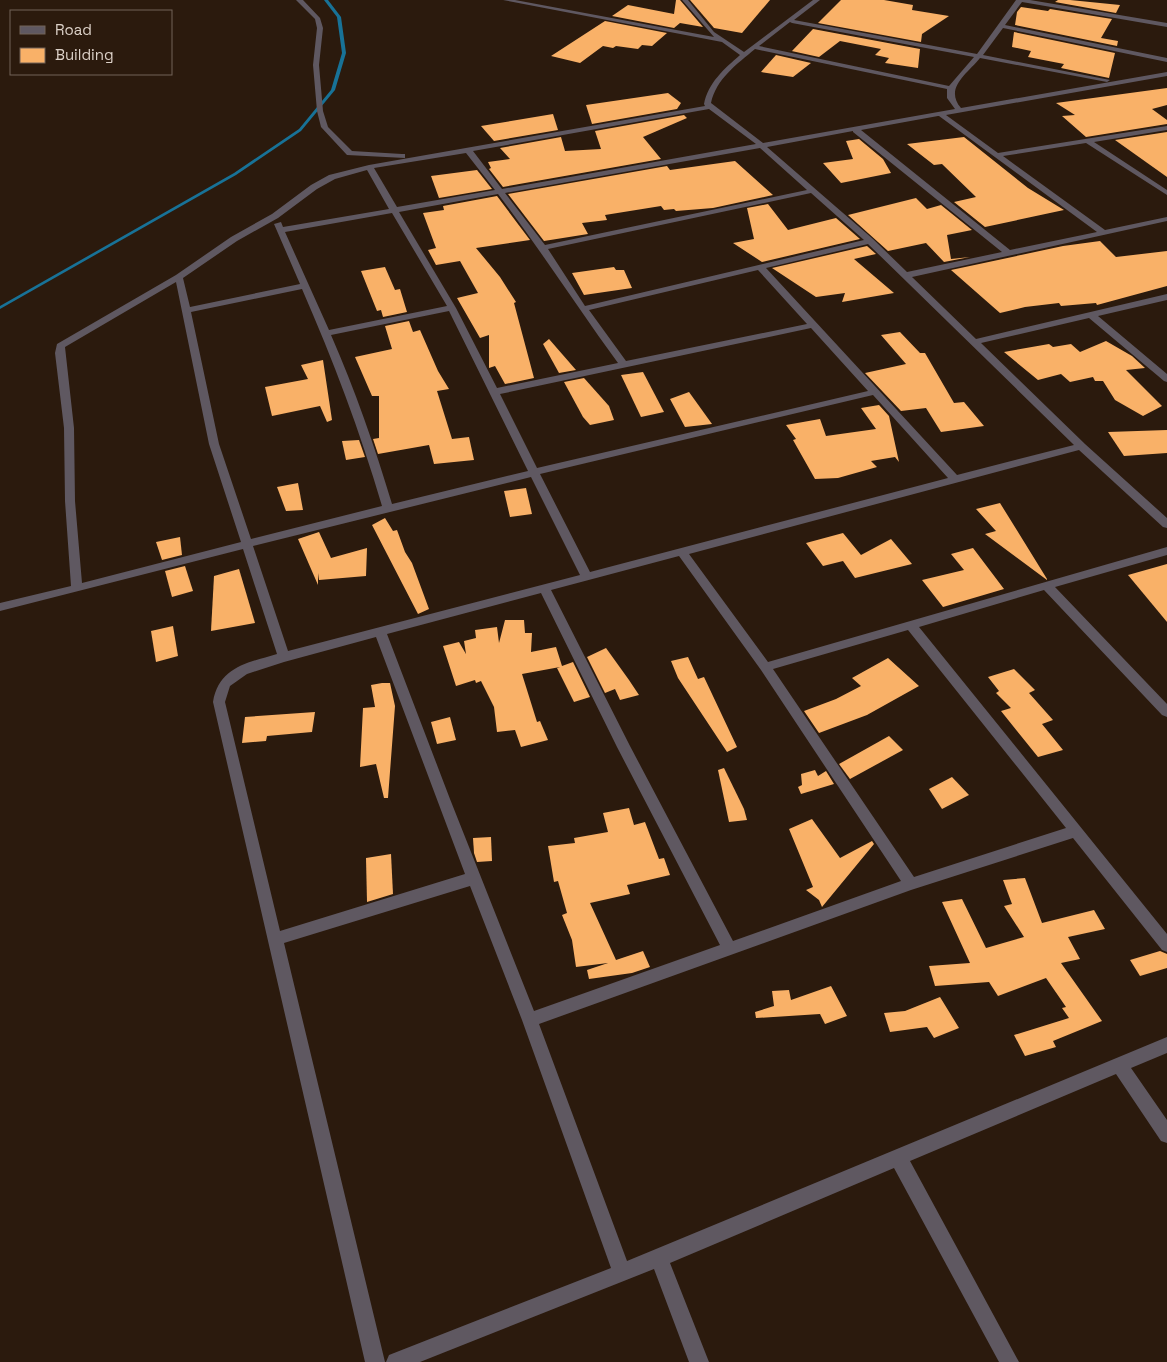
<svg xmlns="http://www.w3.org/2000/svg" width="1167" height="1362" font-family="'Space Grotesk',sans-serif">
  <style>
    .lines { fill: none; stroke-linecap: round; stroke-linejoin: round }
    .stream { fill: #187297; fill-rule: evenodd }
    .building { fill: #f9b168 }
    .minor { fill: #5f5861; fill-rule: evenodd }
  </style>
  <rect width="100%" height="100%" fill="#2b1a0d"/>
  <g class="lines">
    <!-- stream -->
    <path class="stream" d="M324,0H328L341,17L346,53L335,90L301,131L236,175L0,309V306L234,173L299,129L331,90L342,53L337,17Z"/>
  </g>
  <!-- building -->
  <g class="building">
    <path d="M676,0H680L703,27L680,23L674,28L612,16L628,5L674,14Z"/>
    <path d="M690,0H770L742,33L714,28Z"/>
    <path d="M841,0H884L913,5L912,10L949,16L922,34L921,42L818,23Z"/>
    <path d="M1058,0H1070L1120,5L1116,13L1055,2Z"/>
    <path d="M1021,7L1048,11L1050,9L1112,19L1101,38L1118,41L1117,46L1015,25L1017,12Z"/>
    <path d="M605,21L667,33L652,46L642,45L638,49L616,46L613,48L603,46L580,63L551,56Z"/>
    <path d="M813,29L920,49L918,68L885,63L889,58L875,55L881,49L840,41L819,57L787,50L792,51Z"/>
    <path d="M1014,32L1115,53L1109,78L1061,68L1064,64L1028,57L1031,51L1012,47Z"/>
    <path d="M776,55L811,63L793,77L761,72Z"/>
    <path d="M1167,88V105L1152,109L1167,120V124L1086,137L1062,116L1075,115L1056,103Z"/>
    <path d="M668,93L681,103L677,109L592,124L586,105Z"/>
    <path d="M553,114L558,130L494,141L481,126Z"/>
    <path d="M684,115L687,118L643,137L661,159L503,187L489,169L491,168L488,162L510,159L500,148L561,137L565,151L601,149L595,131Z"/>
    <path d="M1167,132V177L1115,140Z"/>
    <path d="M964,137L1028,188L1064,210L985,227L954,202L976,197L942,164L934,165L907,144Z"/>
    <path d="M859,139L883,159L891,173L841,183L823,163L853,159L846,141Z"/>
    <path d="M735,161L773,195L713,208L676,211L674,209L664,210L661,206L605,215L607,220L582,223L588,234L544,241L508,194L667,166L670,170Z"/>
    <path d="M477,170L492,189L439,198L431,176Z"/>
    <path d="M497,196L530,240L476,248L500,277L516,302L514,303L534,378L505,384L495,366L489,368V335L480,338L457,298L478,293L460,261L436,265L428,250L436,248L423,213L444,210L443,206Z"/>
    <path d="M916,198L927,209L941,205L972,230L947,235L951,259L970,257L944,262L926,243L888,251L848,215Z"/>
    <path d="M768,204L788,230L836,218L860,239L762,262L733,243L754,239L747,208Z"/>
    <path d="M1100,241L1116,257L1167,251V286L1097,305L1096,303L1061,306L1059,303L1025,307L1000,313L951,270L1063,246Z"/>
    <path d="M867,246L876,254L854,259L894,293L842,302L845,293L816,297L772,268Z"/>
    <path d="M385,267L395,290L400,289L407,312L383,317L381,310L377,311L361,271Z"/>
    <path d="M614,267L616,270H624L632,288L584,295L572,273Z"/>
    <path d="M409,321L413,332L420,330L438,371L449,389L437,391L452,439L469,437L474,460L434,464L429,445L378,454L373,439L379,438V396H372L355,357L392,349L385,326Z"/>
    <path d="M900,332L920,353H925L954,403L964,402L984,426L941,432L926,408L901,411L865,373L906,364L881,335Z"/>
    <path d="M549,339L576,370L559,373L543,344Z"/>
    <path d="M1106,341L1132,356L1145,368L1126,370L1162,406L1143,416L1115,400L1103,381H1095L1093,377L1070,382L1061,374L1038,380L1004,352L1049,344L1053,347L1071,344L1080,352Z"/>
    <path d="M323,360L332,420L327,422L320,406L272,416L265,387L308,379L301,365Z"/>
    <path d="M643,372L664,412L641,417L621,375Z"/>
    <path d="M584,378L609,406L614,420L590,425L583,417L564,382Z"/>
    <path d="M689,392L712,424L685,427L670,399Z"/>
    <path d="M879,405L889,416L899,462L895,457L871,461L877,467L838,478L815,479L793,440L796,439L786,425L820,419L826,436L876,429L861,408Z"/>
    <path d="M1167,430V453L1124,456L1108,432Z"/>
    <path d="M359,440L365,457L346,460L342,441Z"/>
    <path d="M298,483L303,510L286,511L277,487Z"/>
    <path d="M526,488L532,514L510,517L504,491Z"/>
    <path d="M1000,503L1047,579V580L985,534L996,531L976,509Z"/>
    <path d="M385,518L393,531L397,530L405,552L412,563L429,609L418,614L372,525Z"/>
    <path d="M319,532L331,558L367,548L366,576L319,580L318,573V585L298,539Z"/>
    <path d="M843,533L861,555L891,539L912,564L855,578L843,561L823,566L806,543Z"/>
    <path d="M180,537L182,555L162,560L156,542Z"/>
    <path d="M973,548L1004,589L943,607L922,580L964,570L951,554Z"/>
    <path d="M1167,564V622L1128,575Z"/>
    <path d="M185,566L193,591L172,597L165,571Z"/>
    <path d="M239,569L255,623L211,631L214,576Z"/>
    <path d="M505,620H524L525,633H532L531,652L556,647L562,666L573,662L590,697L574,702L557,668L560,667L522,674L537,722L540,721L548,740L521,747L515,730L497,732L494,707L481,681L476,683L475,680L456,686L443,646L459,642L466,654L464,641L476,638L475,630L497,627L499,643Z"/>
    <path d="M173,626L178,656L156,662L151,631Z"/>
    <path d="M606,648L629,680L639,695L620,700L615,689L605,693L587,657Z"/>
    <path d="M688,657L698,679L704,677L737,747L727,752L678,678L671,661Z"/>
    <path d="M888,658L919,686L867,715L819,733L804,711L836,699L861,686L852,678Z"/>
    <path d="M1014,669L1035,690L1029,693L1053,720L1042,724L1063,750L1038,757L1001,711L1011,708L996,693L999,691L988,677Z"/>
    <path d="M382,683H390L395,706L388,798H384L376,764L360,767L363,708L375,707L371,685Z"/>
    <path d="M315,712L312,732L267,736L266,741L242,743L245,717Z"/>
    <path d="M450,717L456,740L437,744L431,722Z"/>
    <path d="M889,736L903,750L850,779L839,764Z"/>
    <path d="M724,768L744,809L747,820L729,822L718,770Z"/>
    <path d="M815,770L818,776L826,771L834,784L801,794L798,787L802,785L801,774Z"/>
    <path d="M952,777L969,795L942,809L929,789Z"/>
    <path d="M629,808L634,825L645,822L659,859L664,858L670,875L627,885L630,894L590,903L616,960L643,951L650,967L632,973L589,979L587,970L608,963L576,967L572,940L562,915L567,913L558,881L554,882L548,846L575,843L574,838L608,832L603,813Z"/>
    <path d="M812,819L840,858L872,841L874,844L822,907L819,900L806,890L813,887L789,829Z"/>
    <path d="M491,837L492,861L477,862L474,853L473,838Z"/>
    <path d="M391,854L393,894L367,902L366,858Z"/>
    <path d="M1025,878L1042,923L1094,910L1105,929L1068,937L1080,959L1061,963L1102,1021L1053,1041L1056,1047L1025,1056L1014,1035L1069,1018L1062,1008L1066,1007L1046,978L998,996L989,982L935,986L929,966L970,963L942,902L962,899L986,948L1024,937L1004,906L1012,904L1003,880Z"/>
    <path d="M1160,951L1167,954V968L1140,976L1130,960Z"/>
    <path d="M831,986L847,1016L825,1024L820,1014L756,1018L755,1012L774,1006L772,991L789,990L791,1000Z"/>
    <path d="M940,997L959,1028L934,1038L927,1027L890,1032L884,1013L905,1011Z"/>
  </g>
  <g class="lines">
    <!-- minor -->
    <g class="minor">
      <path d="M296,0H303L320,18L323,28L319,65L323,111L328,127L352,151L402,154H405V158L347,155L321,127L317,111L313,65L317,28L315,19Z"/>
      <path d="M503,0H515L714,37L682,0H688L714,32L744,52L813,0H820L794,20L977,54L1016,0H1030L1167,23V27L1022,2L1005,25L1167,58V62L1003,28L983,55L1110,80L1107,82L980,58C967,74 944,88 961,108L1167,72V76L946,115L998,153L1167,126V130L1094,142L1167,190V195L1086,143L1003,156L1105,230L1167,217V221L912,277L976,339L1167,294V300L1098,316L1167,374V382L1164,381L1089,318L981,343L1085,444L1167,518V528L1163,527L1079,450L689,554L768,662L1167,547V555L1055,587L1167,704V717L1162,715L1044,590L919,627L1167,934V952L1162,950L1073,838L911,890L539,1024L627,1261L1167,1037V1053L1131,1068L1167,1120V1143L1161,1141L1116,1074L910,1161L1019,1362H999L894,1168L670,1263L709,1362H689L654,1269L420,1362H386L389,1355L611,1268L522,1020L470,886L284,943L385,1362H365L213,702C219,667 247,663 277,654L243,549L0,611V603L71,586L65,501L64,428L55,353L57,344L176,275L231,237L272,214L311,185L329,175L369,165L705,106L704,104C708,83 724,69 740,55L722,42ZM790,22L792,23L974,57L949,86L759,46ZM755,49L947,89V98L955,109L763,143L711,103C716,79 737,64 755,49ZM709,109L756,144L502,189L473,151ZM938,116H939L1097,232L1010,250L861,130ZM853,131V132L1002,252L907,272L873,239L767,147ZM760,148L807,190L545,245L505,193ZM466,153L495,190L397,207L374,168ZM367,170L389,209L283,227L281,222L274,224L300,284L190,307L183,278L237,241L278,218L317,189L335,179ZM811,193L864,240L585,306L548,249ZM498,194C540,249 577,307 618,363L497,388L456,308L399,212ZM392,213L447,306L329,330L285,232ZM868,244L1074,445L957,475L766,268ZM758,270L807,324L626,361L589,310ZM176,282L209,444L241,542L82,583L75,501L74,428L65,347ZM302,289C333,360 360,431 382,506L251,539L219,444L191,312ZM449,311L528,471L392,504C375,447 355,390 331,335ZM811,328L868,391L537,468L500,394ZM873,395L948,478L590,572L540,474ZM531,477L580,575L288,651L253,546ZM679,556L761,670L901,881L733,941L630,746L551,590ZM541,593L617,747L720,945L534,1011L450,799L387,634ZM908,630L1066,828L914,877L773,669ZM376,637L465,874L280,931L225,702L230,686L247,674L284,662Z"/>
    </g>
  </g>
  <!-- legend -->
  <rect x="10" y="10" width="162" height="65" fill="#2b1a0d" stroke="#726358"/>
  <rect x="20" y="26" width="25" height="8" fill="#5f5861" stroke="#726358"/>
  <text x="55" y="35" font-size="15" fill="#dcd1c8">Road</text>
  <rect x="20" y="48" width="25" height="15" fill="#f9b168" stroke="#726358"/>
  <text x="55" y="60" font-size="15" fill="#dcd1c8">Building</text>
</svg>
